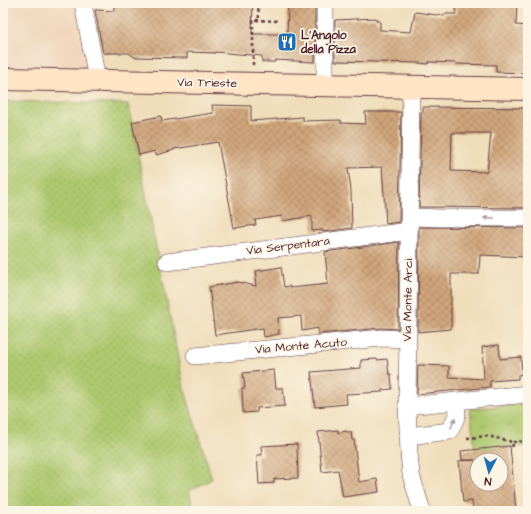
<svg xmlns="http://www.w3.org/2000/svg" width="531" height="514" font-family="'Architects Daughter',sans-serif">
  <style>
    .built { fill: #f0d6bc }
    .grass { fill: url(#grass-dots); stroke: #7c744c }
    .park { fill: url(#park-tufts); stroke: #7c744c }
    .building { fill: url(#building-cross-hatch); fill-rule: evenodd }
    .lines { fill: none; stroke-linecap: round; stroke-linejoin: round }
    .street-casing { stroke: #633c40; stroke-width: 18 }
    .secondary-casing { stroke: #633c40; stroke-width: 24 }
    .path { stroke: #633c40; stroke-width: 2.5; stroke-dasharray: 3 3; stroke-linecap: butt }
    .street { stroke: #fff; stroke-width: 17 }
    .secondary { stroke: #ffe4c6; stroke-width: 22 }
    .oneway { fill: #ae9aa0 }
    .labels { text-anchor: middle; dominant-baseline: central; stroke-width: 3.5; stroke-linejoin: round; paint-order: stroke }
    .poi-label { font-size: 12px; font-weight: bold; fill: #4a1f2b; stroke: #fcf5e5; text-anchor: start }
    .street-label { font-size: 12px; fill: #4a1f2b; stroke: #fcf5e5 }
  </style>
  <defs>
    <pattern id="grass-dots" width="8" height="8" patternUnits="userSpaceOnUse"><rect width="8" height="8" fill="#adc86e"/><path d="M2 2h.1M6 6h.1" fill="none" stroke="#96ab5f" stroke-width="1.8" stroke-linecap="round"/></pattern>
    <pattern id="park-tufts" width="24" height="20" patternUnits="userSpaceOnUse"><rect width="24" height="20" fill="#adc86e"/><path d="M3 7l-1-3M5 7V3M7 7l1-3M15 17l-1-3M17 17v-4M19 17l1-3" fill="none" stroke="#96ab5f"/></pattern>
    <pattern id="building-cross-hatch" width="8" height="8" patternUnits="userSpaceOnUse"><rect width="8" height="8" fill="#d0a67c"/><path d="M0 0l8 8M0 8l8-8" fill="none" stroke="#ab8766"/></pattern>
  </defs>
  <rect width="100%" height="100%" fill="#fcf5e5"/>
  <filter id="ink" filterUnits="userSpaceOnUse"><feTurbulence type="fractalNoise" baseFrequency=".025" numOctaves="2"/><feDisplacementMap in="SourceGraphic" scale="8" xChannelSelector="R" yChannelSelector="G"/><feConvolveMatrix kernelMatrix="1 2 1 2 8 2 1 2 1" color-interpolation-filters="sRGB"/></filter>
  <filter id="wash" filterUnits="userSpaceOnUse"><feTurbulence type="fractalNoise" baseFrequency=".012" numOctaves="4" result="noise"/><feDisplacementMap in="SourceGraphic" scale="16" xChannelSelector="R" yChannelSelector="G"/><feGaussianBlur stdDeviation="0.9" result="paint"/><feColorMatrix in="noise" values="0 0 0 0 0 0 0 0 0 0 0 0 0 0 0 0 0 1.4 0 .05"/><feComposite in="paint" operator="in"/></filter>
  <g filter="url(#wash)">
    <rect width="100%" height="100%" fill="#efddba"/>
    <!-- built -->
    <path class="built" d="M3,3H83L97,80L3,77Z"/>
    <!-- grass -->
    <path class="grass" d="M3,101L128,104L184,388L212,479L189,491L194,511H3Z"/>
    <!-- park -->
    <path class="park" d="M528,403V446L512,447L511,446L475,450L470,409Z"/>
    <g id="blocks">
      <!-- building -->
      <g class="building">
        <path d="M114,3H253L252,34H287L288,3H315V62L275,60V62H262V56L215,52V53L187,52V58L134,57L129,53H103L95,10L114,11Z"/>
        <path d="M456,3H517L516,25L528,26V73L496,72V65L455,64L456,63L429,62L428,64L419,63L335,61V20L376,18V21H380V30L411,32L415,12L444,16V14H456Z"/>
        <path d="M212,105L251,106V121L303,117V121L341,120V123L366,124L365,112H401L399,222L386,224L382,167L348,168L351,191L352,228L323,232V230L312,231V216L283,221L282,216L255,220L256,225L234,228L218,142L174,149V150L156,155L155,151L139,155L132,122L161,116L162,121L213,113Z"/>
        <path d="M423,107L528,108V208L419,207L421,112H423ZM452,133H491L487,172L451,171Z"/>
        <path d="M419,227L528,228V257L480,255L479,274H451V329L418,332Z"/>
        <path d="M399,242L398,329L381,328L318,334V328L302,331L301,316L278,318L279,334L264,337L263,328L215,335L209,287L238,282L256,286L255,278L257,277L256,271L281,267L284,287L290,286V288L328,284L325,252Z"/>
        <path d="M499,345L500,359L521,357L522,374L518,375V379L490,381V387L417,394L418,365L449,366V377L484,379L482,347Z"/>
        <path d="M377,359V360L387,359L389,374H391L392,389L382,390V392L346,394L347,404L315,407L311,372L361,368V360Z"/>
        <path d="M274,370L276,388H283L285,406L257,408V412L243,413L242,388H245L243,373Z"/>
        <path d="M338,430V433L346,431L347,432H351L352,440H354L359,482L377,479L379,492L343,497L338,470L322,472L318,432Z"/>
        <path d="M297,444L298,478L274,479V483L259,484L257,455H262L261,446Z"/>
        <path d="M510,446L516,511H473L472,501L463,502L459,461L475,460H462L461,451ZM477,460H501V484H477Z"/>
      </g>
    </g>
  </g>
  <g filter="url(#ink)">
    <use href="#blocks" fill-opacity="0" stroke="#633c40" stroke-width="1"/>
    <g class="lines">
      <defs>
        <g id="street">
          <path d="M83,3L97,80"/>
          <path d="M325,3V85"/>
          <path d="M411,87L407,406L409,453L411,475L422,511"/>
          <path d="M410,217L441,218H528"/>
          <path d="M167,262L409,231"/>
          <path d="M195,356L382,338L407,339"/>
          <path d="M407,406L528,394"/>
          <path d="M408,436L450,431L457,415L456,401"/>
        </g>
        <path id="secondary" d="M3,79L528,89"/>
      </defs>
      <!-- street casing -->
      <use href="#street" class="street-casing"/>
      <!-- secondary casing -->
      <use href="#secondary" class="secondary-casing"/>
      <!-- path -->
      <g class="path">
        <path d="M258,3L259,20"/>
        <path d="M253,65V20L280,21"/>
        <path d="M467,438L488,436L512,442"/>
        <path d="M513,447L512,442L528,441"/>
      </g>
      <!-- street -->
      <use href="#street" class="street"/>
      <!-- secondary -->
      <use href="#secondary" class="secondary"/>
    </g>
    <!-- one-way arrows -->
    <defs><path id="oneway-solid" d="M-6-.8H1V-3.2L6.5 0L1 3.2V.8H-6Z"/></defs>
    <g class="oneway">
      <use href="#oneway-solid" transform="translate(489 218) rotate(-180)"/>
      <use href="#oneway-solid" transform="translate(453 423) rotate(-68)"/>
    </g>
  </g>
  <!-- icons -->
  <defs>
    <symbol id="restaurant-square" viewBox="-11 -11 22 22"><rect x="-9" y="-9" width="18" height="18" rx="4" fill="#1f6fb2" stroke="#fcf5e5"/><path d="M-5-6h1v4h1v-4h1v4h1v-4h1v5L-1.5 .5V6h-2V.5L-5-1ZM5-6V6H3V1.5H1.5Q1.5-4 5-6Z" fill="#fff"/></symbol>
  </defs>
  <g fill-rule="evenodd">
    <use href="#restaurant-square" x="276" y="31" width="22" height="22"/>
  </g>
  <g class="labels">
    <!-- poi labels -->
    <g class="poi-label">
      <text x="301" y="35">L'Angolo<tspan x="301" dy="14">della Pizza</tspan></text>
    </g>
    <!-- street labels -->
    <g class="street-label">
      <text transform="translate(207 83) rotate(1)">Via Trieste</text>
      <text transform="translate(288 246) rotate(-7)">Via Serpentara</text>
      <text transform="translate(408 300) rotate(-89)">Via Monte Arci</text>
      <text transform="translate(301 346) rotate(-5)">Via Monte Acuto</text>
    </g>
  </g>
  <!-- margin -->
  <rect width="531" height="514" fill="none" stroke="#fcf5e5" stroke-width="16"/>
  <!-- north arrow -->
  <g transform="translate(489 472) rotate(186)"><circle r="19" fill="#fcf5e5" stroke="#b59f9b"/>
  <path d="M0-3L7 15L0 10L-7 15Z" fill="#1f6fb2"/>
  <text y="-6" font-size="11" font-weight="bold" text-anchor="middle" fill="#4a1f2b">N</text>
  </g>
</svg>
